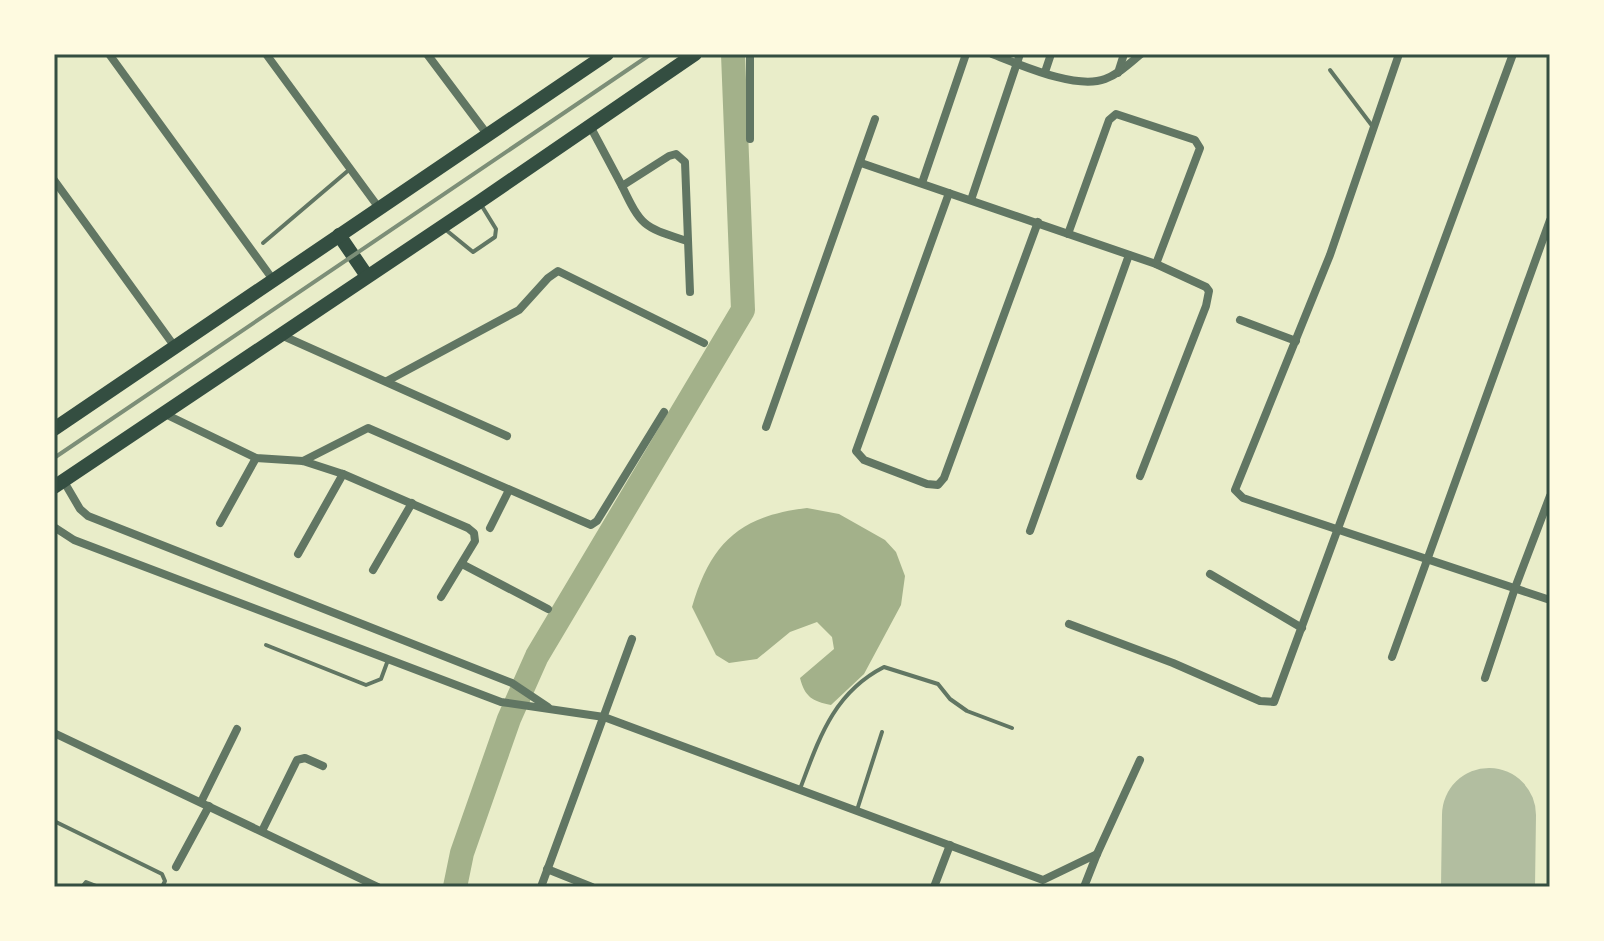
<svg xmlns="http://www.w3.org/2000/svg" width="1604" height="941" font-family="Raleway,sans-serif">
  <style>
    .water { fill: #a3b18a }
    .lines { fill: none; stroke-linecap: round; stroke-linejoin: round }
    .river { stroke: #a3b18a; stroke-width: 24 }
    .runway { stroke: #b2bea0; stroke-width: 94 }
    .service { stroke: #617663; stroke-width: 4 }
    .minor { stroke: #617663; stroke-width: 8 }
    .primary { stroke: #344e41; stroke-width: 14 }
    .rail { stroke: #7c8e77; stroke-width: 4 }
    .neatline { fill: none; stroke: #344e41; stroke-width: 3 }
  </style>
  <rect width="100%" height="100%" fill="#e9edc9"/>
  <!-- water -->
  <path class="water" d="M807,508L839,514L885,540L896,552L905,576L901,605L864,674L831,705C812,701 805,697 800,678L834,649L832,637L817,622L790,632L757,659L729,663L716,655L692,607C711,543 739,516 807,508Z"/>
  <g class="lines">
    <!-- river -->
    <path class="river" d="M455,887L462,853L509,719L537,656L743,310L733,54"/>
    <!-- runway -->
    <path class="runway" d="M1488,887L1489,815"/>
    <!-- service -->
    <g class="service">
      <path d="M1330,70L1373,127"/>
      <path d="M446,230L473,252L495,237L496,229L480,203"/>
      <path d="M263,243L350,169"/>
      <path d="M266,645L366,685L381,679L388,660"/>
      <path d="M800,789C819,739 833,693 884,667L938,684L950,699L967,711L1012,728"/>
      <path d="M857,810L882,732"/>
      <path d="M54,821L162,874L165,881L162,887"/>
      <path d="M82,887L86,882L99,887"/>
    </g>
    <!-- minor -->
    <g class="minor">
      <path d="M109,54L274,281"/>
      <path d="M266,54L379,208"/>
      <path d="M427,54L487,134"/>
      <path d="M750,54V139"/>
      <path d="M992,54C1021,65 1076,90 1105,79C1119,74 1130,63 1141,54"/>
      <path d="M1399,54L1330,255L1235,490L1243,498L1550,600"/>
      <path d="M1045,72L1051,54"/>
      <path d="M1118,73L1124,54"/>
      <path d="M590,126L622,186L669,156L676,154L685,162L690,292"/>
      <path d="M861,163L1156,264L1206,287L1209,291L1206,306L1140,476"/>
      <path d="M54,180L175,347"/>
      <path d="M922,183L966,54"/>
      <path d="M622,186C642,228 644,227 687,241"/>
      <path d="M949,193L856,451L864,460L927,484L938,485L944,478L1038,222"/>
      <path d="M971,200L1020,54"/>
      <path d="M1068,234L1109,120L1116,114L1195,140L1200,148L1156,264"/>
      <path d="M1240,320L1296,341"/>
      <path d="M281,335L507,436"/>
      <path d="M387,381L519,310L548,278L558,271L704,343"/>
      <path d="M163,413L256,458L303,461L343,474L468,528L474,533L475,541L441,597"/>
      <path d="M766,427L875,119"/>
      <path d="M303,461L368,428L591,525L597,521L664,412"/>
      <path d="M63,480L80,509L88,516L512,683L548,707"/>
      <path d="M220,523L256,458"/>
      <path d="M54,527L74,540L501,702L604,717L1043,880L1097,854"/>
      <path d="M490,528L509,490"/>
      <path d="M1030,531L1129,255"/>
      <path d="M298,554L343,474"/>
      <path d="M462,564L548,609"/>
      <path d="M373,570L412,503"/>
      <path d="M1210,574L1302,628"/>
      <path d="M1069,624L1173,663L1260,701L1274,702L1513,54"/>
      <path d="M1392,657L1550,220"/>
      <path d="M1485,678L1515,588L1550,496"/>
      <path d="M54,733L378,887"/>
      <path d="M201,802L237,729"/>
      <path d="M262,831L297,760L305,758L323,766"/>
      <path d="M176,867L209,806"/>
      <path d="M547,869L592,887"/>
      <path d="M541,887L632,639"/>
      <path d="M934,887L950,845"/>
      <path d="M1084,887L1097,854L1140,760"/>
    </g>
    <!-- primary -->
    <g class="primary">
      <path d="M339,235L367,276"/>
      <path d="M54,429L607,54"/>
      <path d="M54,487L479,202L695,54"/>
    </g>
    <!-- rail -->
    <path class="rail" d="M54,458L651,54"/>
  </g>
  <!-- border -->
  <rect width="1604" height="941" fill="none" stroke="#fefae0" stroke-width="112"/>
  <rect x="56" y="56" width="1492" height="829" class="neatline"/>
</svg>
